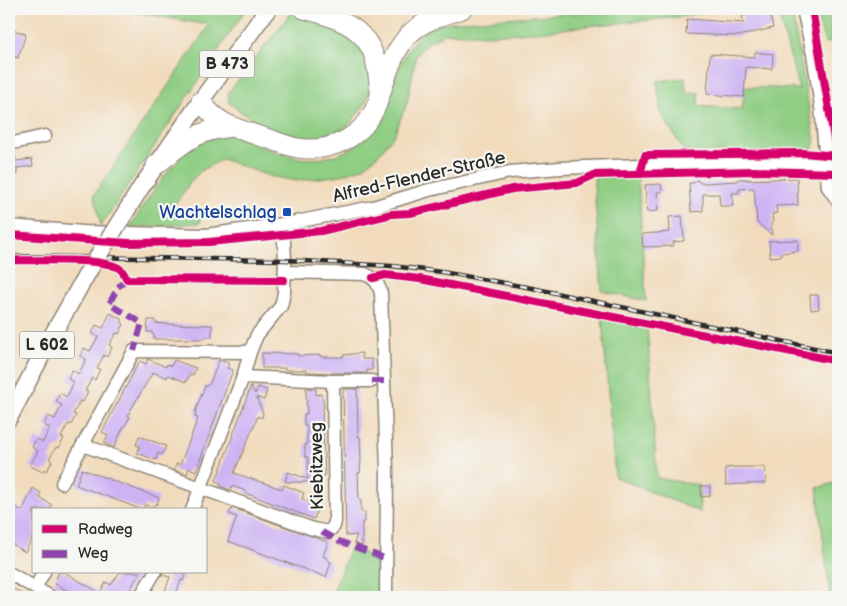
<svg xmlns="http://www.w3.org/2000/svg" width="847" height="606" font-family="'Balsamiq Sans',sans-serif">
  <style>
    .green { fill: #90ce84; stroke: #5e7c58 }
    .building { fill: #cdb3f4 }
    .lines { fill: none; stroke-linecap: round; stroke-linejoin: round }
    .minor-casing { stroke: #8e8374; stroke-width: 15 }
    .major-casing { stroke: #8e8374; stroke-width: 19 }
    .highway-casing { stroke: #8e8374; stroke-width: 21 }
    .minor { stroke: #fff; stroke-width: 12 }
    .major { stroke: #fff; stroke-width: 16 }
    .highway { stroke: #fff; stroke-width: 19 }
    .rail-casing { stroke: #2b2b2b; stroke-width: 4.5 }
    .rail { stroke: #f6f6f2; stroke-width: 2.5; stroke-dasharray: 8; stroke-linecap: butt }
    .major-bridge-casing { stroke: #8e8374; stroke-width: 19; stroke-linecap: butt }
    .major-bridge { stroke: #fff; stroke-width: 16 }
    .quiet { stroke: #8e44ad; stroke-width: 6; stroke-dasharray: 12 6; stroke-linecap: butt }
    .cycleway-casing { stroke: #f6f6f2; stroke-width: 11 }
    .cycleway { stroke: #d6006c; stroke-width: 8 }
    .transit-dot { fill: #1a4fb4; stroke: #f6f6f2; stroke-width: 2 }
    .labels { text-anchor: middle; dominant-baseline: central; stroke-width: 4.5; stroke-linejoin: round; paint-order: stroke }
    .shield { fill: #f6f6f2; stroke: #686867; stroke-width: 1 }
    .shield-label { font-size: 16px; font-weight: bold; fill: #2b2b2b }
    .street-label { font-size: 18px; fill: #2b2b2b; stroke: #f6f6f2 }
    .transit-label { font-size: 18px; fill: #164399; stroke: #f6f6f2; text-anchor: end }
  </style>
  <rect width="100%" height="100%" fill="#f6f6f2"/>
  <filter id="ink" filterUnits="userSpaceOnUse"><feTurbulence type="fractalNoise" baseFrequency=".02" numOctaves="2"/><feDisplacementMap in="SourceGraphic" scale="10" xChannelSelector="R" yChannelSelector="G"/><feConvolveMatrix kernelMatrix="1 2 1 2 8 2 1 2 1" color-interpolation-filters="sRGB"/></filter>
  <filter id="wash" filterUnits="userSpaceOnUse"><feTurbulence type="fractalNoise" baseFrequency=".0096" numOctaves="4" result="noise"/><feDisplacementMap in="SourceGraphic" scale="20" xChannelSelector="R" yChannelSelector="G"/><feGaussianBlur stdDeviation="1.12" result="paint"/><feColorMatrix in="noise" values="0 0 0 0 0 0 0 0 0 0 0 0 0 0 0 0 0 1.4 0 .05"/><feComposite in="paint" operator="in"/></filter>
  <g filter="url(#wash)">
    <rect width="100%" height="100%" fill="#f1dbbc"/>
    <!-- green -->
    <g class="green">
      <path d="M116,9H220L244,12L101,226L94,195L209,25Z"/>
      <path d="M631,9H723L672,18L585,26L547,31L489,35L445,33L426,44L416,56L407,103L394,135L379,154L364,167L342,175L296,181L269,176L222,159L202,170L192,180L172,209L201,213L200,223L130,228C147,199 165,171 190,149C194,146 198,142 202,140C208,138 215,138 221,137C224,136 229,135 232,135C241,135 252,142 261,146C291,159 317,165 348,150C399,124 386,55 428,29C435,25 443,24 450,22Z"/>
      <path d="M777,9H790L793,18L815,142L812,149L802,151L716,152L684,151L661,113L657,81L685,78L686,92L699,93L698,106L742,109L745,87L799,89Z"/>
      <path d="M815,9H829L832,42L825,43Z"/>
      <path d="M291,13H296L317,18L356,39L365,54L372,83L365,104L348,126L327,137L310,139L287,137L262,126L229,103L228,93Z"/>
      <path d="M638,176L646,301L602,291L594,186V178Z"/>
      <path d="M602,317L647,324L657,478L699,485L700,512L615,477Z"/>
      <path d="M838,482V597L830,595L817,488Z"/>
      <path d="M350,548L383,560L382,597H331Z"/>
    </g>
    <g id="blocks">
      <!-- building -->
      <g class="building">
        <path d="M769,10L773,28L738,36L686,34L687,19L744,23L742,16Z"/>
        <path d="M9,29L26,34L18,58L9,55Z"/>
        <path d="M755,52L773,54L772,69L746,67L744,97L707,94L710,54L755,57Z"/>
        <path d="M14,151L16,161L32,159L33,166L17,168V174L9,175V152Z"/>
        <path d="M797,178L798,205L776,206L777,213L772,214L773,221L771,223L772,235L757,223L754,188L739,189V193H732L733,206H720L719,194H703V211L691,212L689,183H694L697,180L700,183H704L738,181V179H747V180Z"/>
        <path d="M661,184L662,192H657L658,211L647,212L645,185Z"/>
        <path d="M682,216L684,241L673,242L674,246L643,247L642,234L670,232L669,217Z"/>
        <path d="M798,240V251L781,253V256L770,257L769,241Z"/>
        <path d="M810,295H818L819,309L811,310Z"/>
        <path d="M110,313L123,320L121,322L124,324L119,334L116,333L109,345L112,347L107,357L104,355L97,368L100,369L95,380L92,378L85,391L88,392L83,402L80,401L73,414L76,415L71,425L68,424L61,437L64,438L59,448L56,447L49,459L52,461L47,471L44,469L43,472L30,466L38,451L32,447L36,439L43,442L50,428L44,425L48,416L55,419L62,405L56,402L60,393L67,397L74,382L68,379L72,370L79,374L86,359L80,356L84,348L90,351L98,337L92,333L96,325L103,328Z"/>
        <path d="M148,320H155V323L165,324L212,325V337H205V339H154V334H152V332H147Z"/>
        <path d="M262,353L298,354V356L321,355V357H343V355L362,353V359H372V370H367V373H333L307,372V370H285V368H262Z"/>
        <path d="M148,359L166,367L167,364L171,366L174,360L196,368L193,375L190,374L186,382L168,375L167,378L153,372L130,411L128,416L130,417L121,432L114,448L111,446L104,443L108,435L102,432L138,364L140,361L146,364Z"/>
        <path d="M219,360L229,363L227,368L233,370L196,471L189,468L187,474L174,470L177,463L180,465L198,418L195,417L196,413L195,412L205,386H207L210,383Z"/>
        <path d="M251,386L255,394L258,387L267,390L264,400L256,397L263,413L262,418L258,416L234,473L282,489L284,485L304,493L302,499L319,505L314,519L245,493L246,491L232,486L230,490L220,486L221,483L216,481Z"/>
        <path d="M306,388L316,389V395L321,394L323,400L324,408L322,410L325,476H318V482H285L288,472L308,479V457H305V445H307V426H304V414H307Z"/>
        <path d="M343,389H357L358,437H360L361,460L360,473H358L359,500H361V512H365V522H362V546L354,543L357,535L346,536Z"/>
        <path d="M139,436L166,446L162,455L158,453L156,460L137,453L140,446L136,445Z"/>
        <path d="M737,467H765L766,483L726,485L725,468Z"/>
        <path d="M82,469L159,498L157,504L151,507L145,505L143,510L76,485Z"/>
        <path d="M701,486H710V496L701,497Z"/>
        <path d="M33,488L41,493L39,497L52,505L49,510H34V534L25,552L9,542V511L12,513L16,507L22,511Z"/>
        <path d="M232,508L328,542L323,556L327,558V560L331,562L326,577L228,541L237,517L229,514Z"/>
        <path d="M59,572H64L100,593L106,582L111,585L120,572H140L126,597H78L54,583Z"/>
        <path d="M163,572H186L183,581L181,580L175,597H163L170,577L162,575Z"/>
        <path d="M9,586L27,597H9Z"/>
      </g>
    </g>
  </g>
  <g filter="url(#ink)">
    <use href="#blocks" fill-opacity="0" stroke="#8e8374" stroke-width="1"/>
    <g class="lines">
      <defs>
        <g id="minor">
          <path d="M803,9L813,54L821,106L828,187L838,201"/>
          <path d="M821,106L838,104"/>
          <path d="M9,144L45,136"/>
          <path d="M9,226L83,232L206,235L290,223L373,207L429,190L510,172L560,168L748,161L838,165"/>
          <path d="M285,272L365,274C375,278 378,283 381,293L387,471L386,597"/>
          <path d="M243,377L333,381H372"/>
          <path d="M83,445L313,529L328,532L334,526L335,521L333,381"/>
          <path d="M62,483L134,351L250,352"/>
          <path d="M192,510L243,377L250,352L257,335L281,306L284,293L285,260L283,224"/>
          <path d="M9,573L51,597"/>
          <path d="M35,588L44,572"/>
          <path d="M140,597L155,572"/>
        </g>
        <g id="major">
          <path d="M142,186L205,95L268,9"/>
          <path d="M9,418L49,341L88,272"/>
        </g>
        <g id="highway">
          <path d="M304,9C332,16 364,25 374,56C378,67 378,79 380,90"/>
          <path d="M201,101C217,126 242,130 269,139C278,142 287,146 298,148C331,153 364,137 377,104C385,82 390,57 406,38C420,21 442,16 462,9"/>
          <path d="M156,165C184,143 194,131 231,127"/>
        </g>
      </defs>
      <!-- minor casing -->
      <use href="#minor" class="minor-casing"/>
      <!-- major casing -->
      <use href="#major" class="major-casing"/>
      <!-- highway casing -->
      <use href="#highway" class="highway-casing"/>
      <!-- minor -->
      <use href="#minor" class="minor"/>
      <!-- major -->
      <use href="#major" class="major"/>
      <!-- highway -->
      <use href="#highway" class="highway"/>
      <defs>
        <path id="rail" d="M9,256L285,260L392,266L442,272L532,288L838,353"/>
      </defs>
      <!-- rail casing -->
      <use href="#rail" class="rail-casing"/>
      <!-- rail -->
      <use href="#rail" class="rail"/>
      <defs>
        <path id="major-bridge" d="M88,272L142,186"/>
      </defs>
      <!-- major-bridge casing -->
      <use href="#major-bridge" class="major-bridge-casing"/>
      <!-- major-bridge -->
      <use href="#major-bridge" class="major-bridge"/>
      <!-- quiet -->
      <g class="quiet">
        <path d="M127,279L118,287L109,304L142,323L134,351"/>
        <path d="M372,381H384"/>
        <path d="M322,532L339,541L387,559"/>
      </g>
      <defs>
        <g id="cycleway">
          <path d="M812,9L837,156"/>
          <path d="M640,174L645,155L803,153L838,156"/>
          <path d="M9,235L128,243L209,242L321,231L392,214L410,213L512,189L577,183L594,175L754,171L838,173"/>
          <path d="M9,260C30,261 105,257 120,269C123,271 125,276 127,279L284,280"/>
          <path d="M373,278L385,275L420,279L838,361"/>
        </g>
      </defs>
      <!-- cycleway casing -->
      <use href="#cycleway" class="cycleway-casing"/>
      <!-- cycleway -->
      <use href="#cycleway" class="cycleway"/>
    </g>
  </g>
  <!-- markers -->
  <rect class="transit-dot" x="282" y="207" width="10" height="10" rx="2.5"/>
  <g class="labels">
    <!-- shield labels -->
    <g class="shield">
      <rect x="199.5" y="50.5" width="55" height="27" rx="4"/>
      <rect x="19.5" y="331.5" width="55" height="27" rx="4"/>
    </g>
    <g class="shield-label">
      <text x="227" y="64">B 473</text>
      <text x="47" y="345">L 602</text>
    </g>
    <!-- street labels -->
    <g class="street-label">
      <text transform="translate(419 177) rotate(-13)">Alfred-Flender-Straße</text>
      <text transform="translate(317 466) rotate(-91)">Kiebitzweg</text>
    </g>
    <!-- transit labels -->
    <g class="transit-label">
      <text x="277" y="212">Wachtelschlag</text>
    </g>
  </g>
  <!-- margin -->
  <rect width="847" height="606" fill="none" stroke="#f6f6f2" stroke-width="30"/>
  <!-- legend -->
  <rect x="32" y="508" width="175" height="65" fill="#f6f6f2" stroke="#a5a5a2"/>
  <rect x="42" y="525" width="25" height="8" fill="#d6006c" stroke="#a5a5a2"/>
  <text x="78" y="534" font-size="15" fill="#2b2b2b">Radweg</text>
  <rect x="42" y="550" width="25" height="8" fill="#8e44ad" stroke="#a5a5a2"/>
  <text x="78" y="558" font-size="15" fill="#2b2b2b">Weg</text>
</svg>
